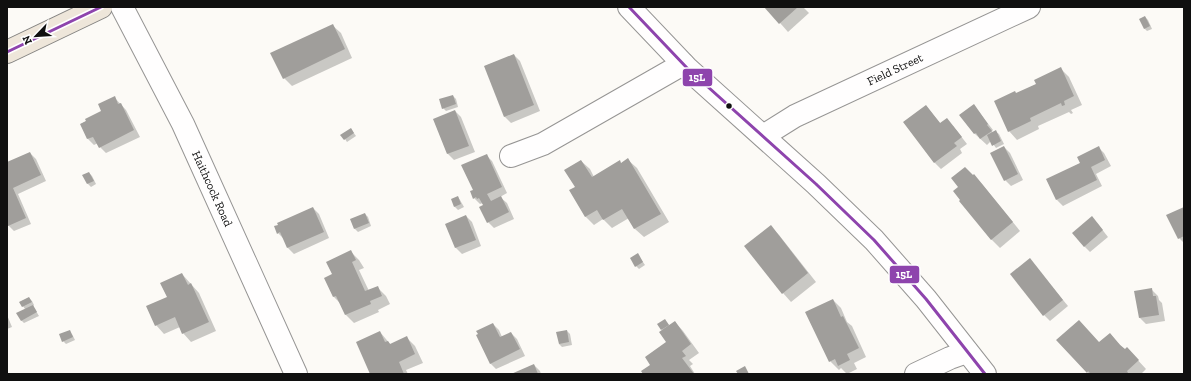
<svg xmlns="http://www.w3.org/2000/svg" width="1191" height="381" font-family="'Zilla Slab',serif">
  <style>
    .shadow { fill: #0003 }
    .building { fill: #a09e9b }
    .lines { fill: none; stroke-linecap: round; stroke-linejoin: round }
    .minor-casing { stroke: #969594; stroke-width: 24 }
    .major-casing { stroke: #848381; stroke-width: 24 }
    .minor { stroke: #fffefe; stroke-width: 22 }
    .major { stroke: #eee6da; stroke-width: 22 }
    .bus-1-casing { stroke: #fff; stroke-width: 6 }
    .bus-1 { stroke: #8e44ad; stroke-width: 3 }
    .bus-dot { fill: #101010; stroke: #fff; stroke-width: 1.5 }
    .labels { text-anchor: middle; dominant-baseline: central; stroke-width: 4; stroke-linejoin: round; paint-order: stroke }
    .street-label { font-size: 12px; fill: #101010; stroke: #fff }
    .line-badge { stroke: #fff; stroke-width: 1.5 }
    .badge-label { font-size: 11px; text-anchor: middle; font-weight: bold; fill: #fff }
  </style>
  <rect width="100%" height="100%" fill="#fcfaf6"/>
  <!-- shadow -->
  <g class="shadow">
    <path d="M766,7H803L809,13L788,32Z"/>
    <path d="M1145,17L1148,20L1152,29L1147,31L1144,28Z"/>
    <path d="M332,25L341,33L352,58L292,86L284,78Z"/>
    <path d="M514,55L520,61L540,111L511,123L505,117L485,66Z"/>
    <path d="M1061,69L1069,77L1082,105L1071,110L1073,113L1071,114L1069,112L1038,126L1039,129L1017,140L1009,131L1017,94L1037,84Z"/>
    <path d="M453,96L456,99L458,107L446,111L443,108Z"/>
    <path d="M114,97L126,110L140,137L106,153L100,147L98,143L94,145L88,139L81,124L102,112Z"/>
    <path d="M926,106L941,124L953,126L967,144L960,149L962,153L941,169L935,163L904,122Z"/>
    <path d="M973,106L979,112L993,130L992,131L993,133L996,132L999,134L1004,144L996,148L991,141L987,145L975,134Z"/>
    <path d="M455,111L461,117L475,152L454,160L448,154L434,120Z"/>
    <path d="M351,129L356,136L347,142L345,139Z"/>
    <path d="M1004,147L1010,153L1023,180L1011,186L1005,180Z"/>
    <path d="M1098,147L1104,153L1111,166L1096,174L1102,186L1063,206L1057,200L1047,180L1081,163Z"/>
    <path d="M30,153L36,159L46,181L18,194L31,224L14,231L8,225L7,222V194L10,193L7,186V163Z"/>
    <path d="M486,155L492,161L507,193L500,197L507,203L514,219L494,228L488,222L483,203L480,204L474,198V190Z"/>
    <path d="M628,160L637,168L669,222L644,237L635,229L629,218L612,228L603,219L594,225L585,216L576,187L581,161L590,169L594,177Z"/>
    <path d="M89,173L92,176L96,184L91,187L88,184L84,175Z"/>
    <path d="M974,176L982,184L1020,231L1000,248L991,239L962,200Z"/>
    <path d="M458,197L460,200L464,207L458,210L455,207L452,200Z"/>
    <path d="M313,208L319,214L329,238L294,254L288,248L285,240L278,233Z"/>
    <path d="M1184,208V243L1179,238Z"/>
    <path d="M365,214L368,217L371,226L358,232L355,229L352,219Z"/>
    <path d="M466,216L472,222L481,246L462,254L456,248L446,225Z"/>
    <path d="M1097,223L1108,237L1090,252L1084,246Z"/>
    <path d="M771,227L779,235L816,282L791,302L783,293Z"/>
    <path d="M351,252L359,260L364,268L359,270L369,291L377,287L386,296L390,304L378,310L379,312L354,323L346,315L341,304L334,297L333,275Z"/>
    <path d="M638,255L645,265L639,269L636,266Z"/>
    <path d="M1030,260L1068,306L1050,321L1044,315Z"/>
    <path d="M182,274L199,293L216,331L191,342L183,333L180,327L164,334L156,325L168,298Z"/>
    <path d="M1152,290L1158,296L1159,300L1162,303L1165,321L1146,324L1140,318L1135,292Z"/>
    <path d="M29,298L32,301L34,305L33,306L39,316L24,323L21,320L25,309L20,302Z"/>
    <path d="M833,300L841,308L847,322L852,326L866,357L854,363L857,369L847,374L841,368L839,370L830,361Z"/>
    <path d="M7,315L12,327L7,329Z"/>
    <path d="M675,322L683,331L699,353L689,360L693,364L690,366L695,374H644L667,342L662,329L667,323L670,326Z"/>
    <path d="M493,324L499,330L502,337L511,333L517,339L525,356L496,369L490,363Z"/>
    <path d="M567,331L570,334L572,345L562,347L559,344Z"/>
    <path d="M69,332L72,334L75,340L66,344L63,341Z"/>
    <path d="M380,332L391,345L407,338L415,346L423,363L406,370L408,374H371Z"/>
    <path d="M1110,334L1125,350L1135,357L1146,369L1141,374H1089L1058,340L1100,343Z"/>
    <path d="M534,365L540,371L541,374H513Z"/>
  </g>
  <!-- building -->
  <g class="building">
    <path d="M764,7H798L779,24Z"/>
    <path d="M1145,16L1150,26L1144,29L1139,19Z"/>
    <path d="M333,24L345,49L283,79L270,53Z"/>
    <path d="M514,54L534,105L504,117L484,66Z"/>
    <path d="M1061,67L1074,96L1064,101L1065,105L1062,106L1061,103L1030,118L1031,121L1008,132L994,101L1015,91L1016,93L1036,84L1034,80Z"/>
    <path d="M453,95L456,104L442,109L439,99Z"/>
    <path d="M115,96L118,104L121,103L134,130L99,148L93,137L87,139L80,124L86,121L85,119L101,111L98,104Z"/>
    <path d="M974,104L988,124L987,125L992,131L980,139L976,133L974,134L959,115Z"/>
    <path d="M926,105L940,123L947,118L962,137L954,143L957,146L934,163L903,122Z"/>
    <path d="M455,110L469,146L447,154L433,119Z"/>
    <path d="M351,128L354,133L344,140L340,135Z"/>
    <path d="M996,130L1001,141L992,146L987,135Z"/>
    <path d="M1004,146L1018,174L1004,181L990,153Z"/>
    <path d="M1099,146L1105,160L1091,167L1097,180L1056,200L1046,179L1080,163L1077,157Z"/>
    <path d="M30,152L41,175L13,188L26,218L8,226L7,193L8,192L7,189V162Z"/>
    <path d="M487,154L502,187L487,194L491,201L501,196L509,212L487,223L479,207L483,205L479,198L477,199L476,197L473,199L470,191L473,190L461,165Z"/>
    <path d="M628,158L661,214L634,229L622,209L603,220L597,210L585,217L569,190L575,187L564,170L581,160L592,177L620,160L621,163Z"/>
    <path d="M965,167L973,175L974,174L1013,222L991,240L959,201L960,200L953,191L958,187L951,178Z"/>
    <path d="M89,172L94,181L87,184L82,175Z"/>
    <path d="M458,196L461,204L454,207L451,199Z"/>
    <path d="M313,207L324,232L287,248L280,232L277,234L274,226L278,225L277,223Z"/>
    <path d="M1184,207V236L1178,239L1166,215Z"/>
    <path d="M365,213L369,223L354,229L350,219Z"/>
    <path d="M466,215L476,240L455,248L445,224Z"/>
    <path d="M1092,216L1103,230L1084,247L1072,233Z"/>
    <path d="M771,225L808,273L782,294L744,246Z"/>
    <path d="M351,250L356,260L352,262L365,291L378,286L382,296L370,301L371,304L345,315L336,296L333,297L324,278L332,274L326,262Z"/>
    <path d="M638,253L643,262L635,267L630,258Z"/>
    <path d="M1030,258L1063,300L1043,316L1010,274Z"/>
    <path d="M182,273L188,285L191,283L209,322L182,334L175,317L155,326L146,306L167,297L160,283Z"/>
    <path d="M1152,288L1153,296H1156L1159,315L1139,318L1134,291Z"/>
    <path d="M29,297L32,302L22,307L19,302Z"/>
    <path d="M833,299L841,317L843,316L859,348L847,354L850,360L838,366L835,359L829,362L805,312Z"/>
    <path d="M33,305L37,312L21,321L16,313Z"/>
    <path d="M665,319L669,325L661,330L657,324Z"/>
    <path d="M1079,320L1099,342L1110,333L1120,345L1125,349L1127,347L1139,360L1127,371L1128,373L1127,374H1091L1088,371L1087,373L1056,340Z"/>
    <path d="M675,321L691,344L682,351L686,356L682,358L694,374H643L641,371L650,365L645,357L666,342L659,332Z"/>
    <path d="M493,323L500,337L511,332L520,349L490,364L476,335L478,334L476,331Z"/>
    <path d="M70,330L73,337L62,342L59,334Z"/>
    <path d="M567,330L569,342L559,344L556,332Z"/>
    <path d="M380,331L385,342L388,341L390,344L407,336L415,354L399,362L404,374H370L356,342Z"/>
    <path d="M534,364L538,374H511Z"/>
    <path d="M745,366L749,374H738L736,371Z"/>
  </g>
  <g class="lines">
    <defs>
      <g id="minor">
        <path id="s1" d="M122,7L183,124L296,374"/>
        <path d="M629,7L688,69L816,184L874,240L926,299L985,374"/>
        <path id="s2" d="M763,136L795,116L1029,7"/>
        <path d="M511,156L543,144L683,64"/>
        <path d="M916,374L950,358L967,352"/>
      </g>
      <path id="major" d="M7,52L101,7"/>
    </defs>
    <!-- minor casing -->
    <use href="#minor" class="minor-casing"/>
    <!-- major casing -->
    <use href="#major" class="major-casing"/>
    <!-- minor -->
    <use href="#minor" class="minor"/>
    <!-- major -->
    <use href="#major" class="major"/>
    <defs>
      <g id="bus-1">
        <path d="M629,7L688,69L816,184L874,240L926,299L985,374"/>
        <path d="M7,52L101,7"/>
      </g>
    </defs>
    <!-- bus-1 casing -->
    <use href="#bus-1" class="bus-1-casing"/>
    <!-- bus-1 -->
    <use href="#bus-1" class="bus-1"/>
  </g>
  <!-- markers -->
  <circle class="bus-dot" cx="729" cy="106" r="3.5"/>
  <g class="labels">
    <!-- street labels -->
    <g class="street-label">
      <text stroke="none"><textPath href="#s2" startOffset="148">Field Street</textPath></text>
      <text stroke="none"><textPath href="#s1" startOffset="203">Haithcock Road</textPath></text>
    </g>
  </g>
  <g class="line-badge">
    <rect x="682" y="68" width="31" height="19" rx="4" fill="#8e44ad"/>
    <rect x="889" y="265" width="31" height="19" rx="4" fill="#8e44ad"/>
  </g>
  <g class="badge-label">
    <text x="697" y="81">15L</text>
    <text x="904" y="278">15L</text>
  </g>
  <!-- border -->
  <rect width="1191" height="381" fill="none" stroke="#101010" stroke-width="16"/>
  <!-- north arrow -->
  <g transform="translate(36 36) rotate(245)" stroke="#ffffff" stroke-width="3" paint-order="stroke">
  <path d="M0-3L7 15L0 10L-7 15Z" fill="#101010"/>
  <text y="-6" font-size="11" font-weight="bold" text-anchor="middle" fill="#101010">N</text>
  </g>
</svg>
